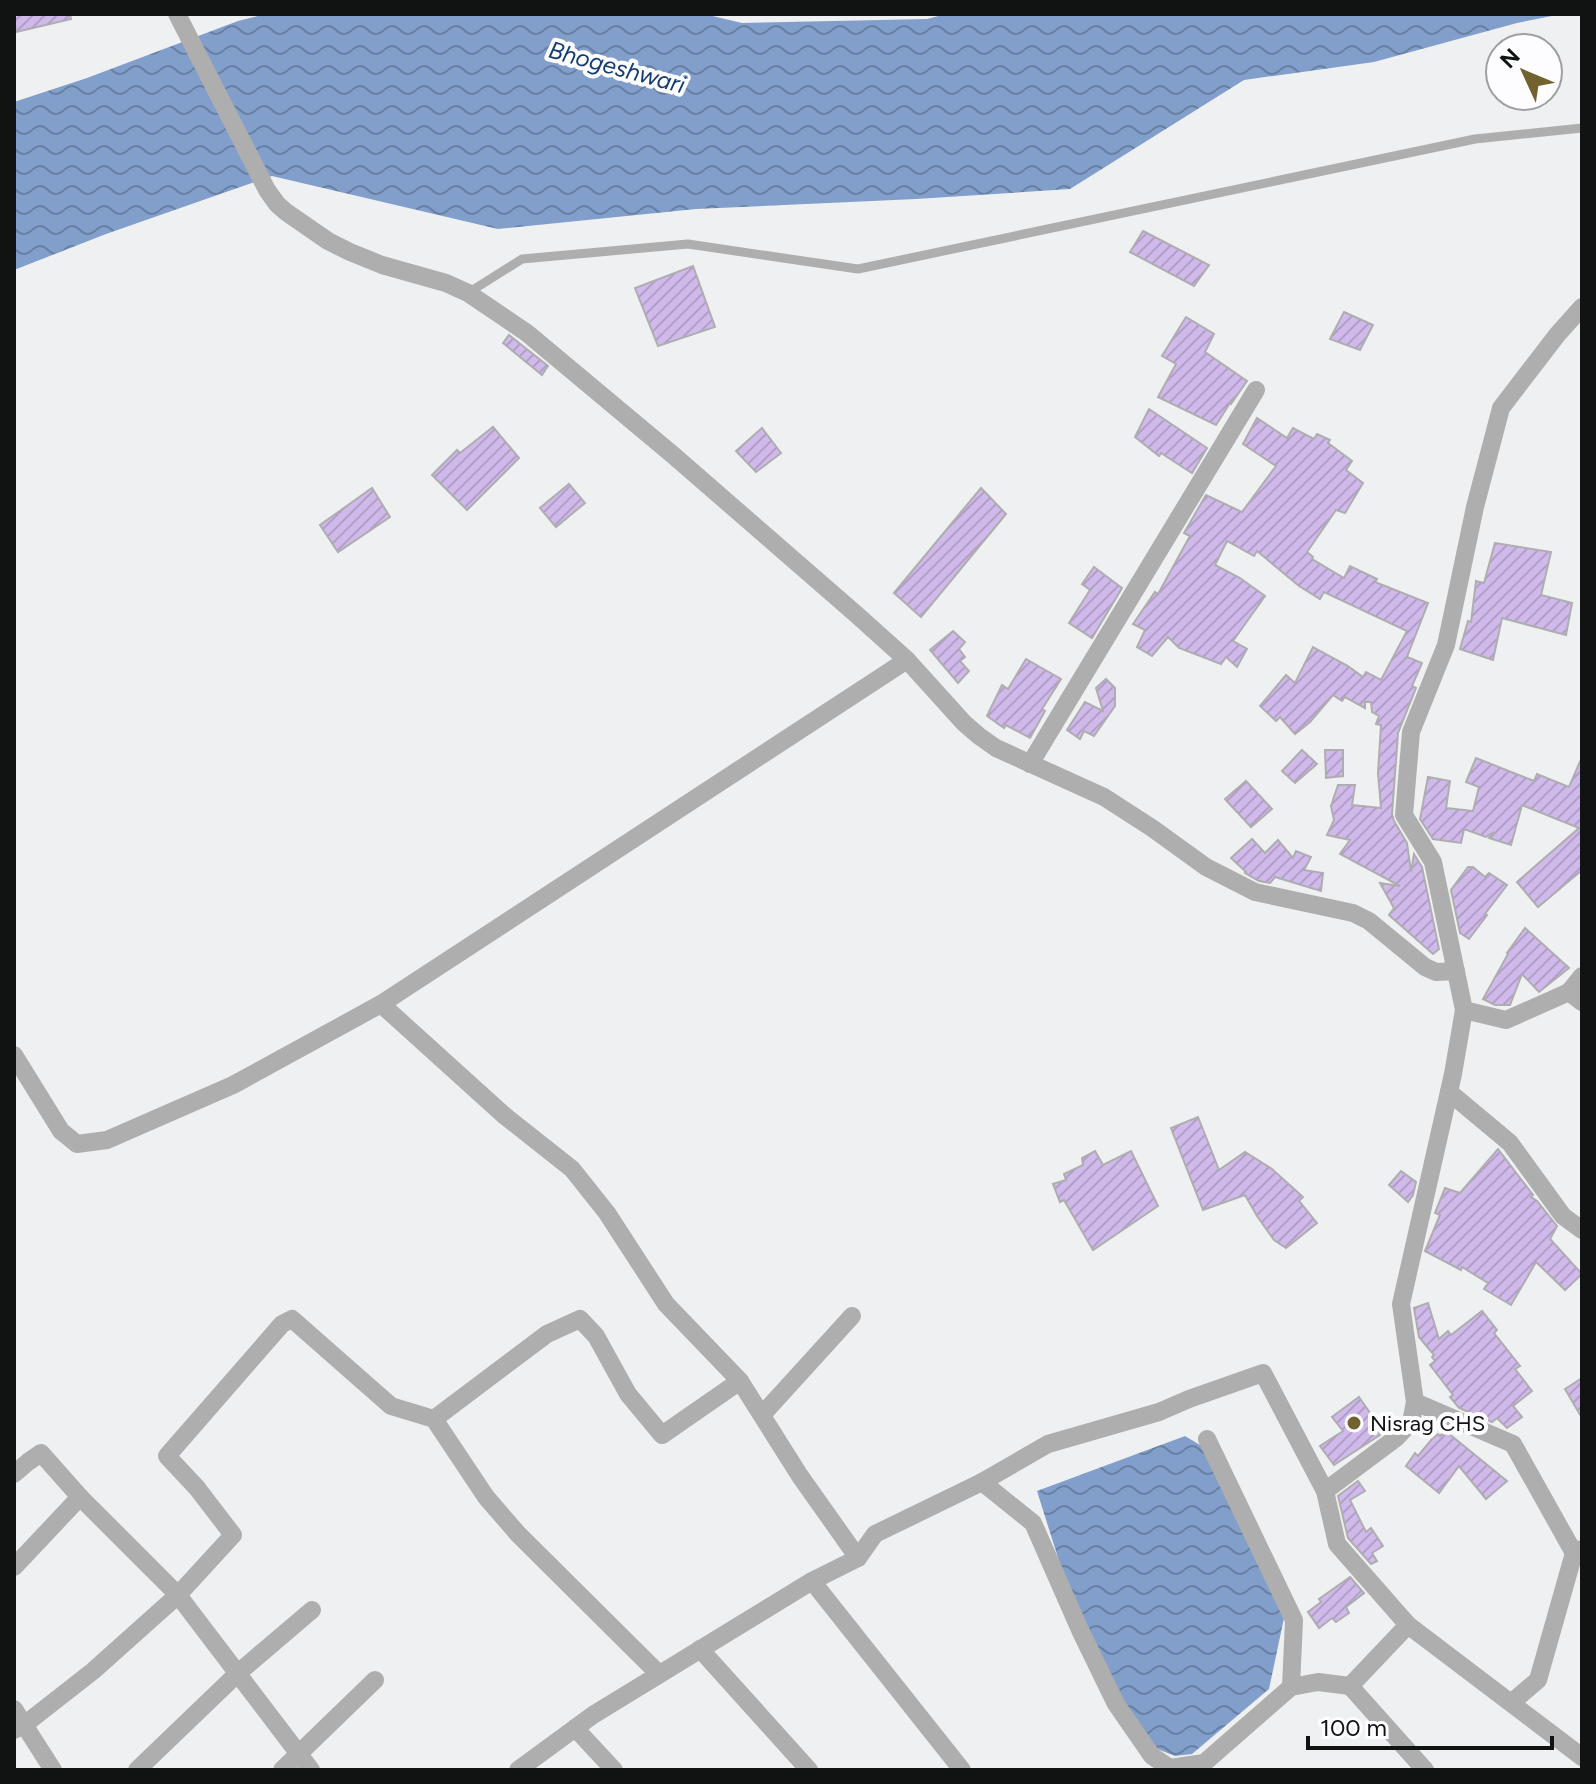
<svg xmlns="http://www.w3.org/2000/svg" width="1596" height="1784" font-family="Figtree,sans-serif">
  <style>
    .water { fill: url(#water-waves) }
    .building { fill: url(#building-hatch); stroke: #aeadaf; stroke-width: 2 }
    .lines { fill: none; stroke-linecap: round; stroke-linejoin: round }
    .lane { stroke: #afaeae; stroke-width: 9 }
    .street { stroke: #afaeae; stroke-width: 18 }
    .poi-dot { fill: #71622f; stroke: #fdfdff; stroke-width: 3 }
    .labels { text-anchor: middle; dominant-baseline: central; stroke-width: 8; stroke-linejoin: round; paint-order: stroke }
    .poi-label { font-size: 22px; fill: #111212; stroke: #fdfdff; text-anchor: start }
    .water-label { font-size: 24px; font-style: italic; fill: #153d72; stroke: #fdfdff }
  </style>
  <defs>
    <pattern id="water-waves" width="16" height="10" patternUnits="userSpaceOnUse" patternTransform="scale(2)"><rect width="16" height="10" fill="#819fca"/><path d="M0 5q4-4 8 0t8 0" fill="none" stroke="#6880a3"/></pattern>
    <pattern id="building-hatch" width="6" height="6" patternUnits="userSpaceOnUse" patternTransform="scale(2)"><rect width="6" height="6" fill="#d0baeb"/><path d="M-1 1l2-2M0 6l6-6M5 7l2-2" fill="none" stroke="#b29fc8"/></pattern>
  </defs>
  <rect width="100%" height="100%" fill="#eff0f2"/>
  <!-- water -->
  <g class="water">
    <path d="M266,14H704L742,23L927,19L946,14H1562L1517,23L1374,62L1244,80L1070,189L916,199L696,209L498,229L272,176L106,234L14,270V102L87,78L238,21Z"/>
    <path d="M1185,1436L1205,1448L1284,1618L1269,1689L1192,1754L1175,1756L1155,1748L1111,1681L1065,1580L1037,1491Z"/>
  </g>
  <!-- building -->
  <g class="building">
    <path d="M14,14H70L71,19L16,32Z"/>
    <path d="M1143,231L1209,265L1194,286L1130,252Z"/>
    <path d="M693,266L715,327L658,346L635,288Z"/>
    <path d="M1344,312L1373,325L1360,350L1330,339Z"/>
    <path d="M1186,317L1214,334L1205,352L1247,381L1231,404L1230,403L1216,425L1158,397L1176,364L1162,356Z"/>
    <path d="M509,335L548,366L542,375L503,343Z"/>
    <path d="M1149,409L1207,448L1192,473L1161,453L1159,456L1135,437Z"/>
    <path d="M1257,418L1287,438L1293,428L1314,439L1317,434L1330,440L1328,443L1352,461L1346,470L1363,483L1345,513L1336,510L1307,552L1313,557L1312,559L1344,578L1350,566L1377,579L1375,582L1428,603L1407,657L1422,663L1412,686L1416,688L1398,733L1392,814L1394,821L1407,843L1411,872L1414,854L1422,867L1439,949L1433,954L1389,915L1394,908L1380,883L1400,886L1340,854L1350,840L1327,835L1334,820L1331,806L1338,785H1355L1352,805L1381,808L1378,773L1381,725L1376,724L1379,716L1372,712L1371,702H1365V708L1345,697L1342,701L1333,695L1310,722L1295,734L1280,717L1276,721L1260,706L1286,675L1295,683L1313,647L1348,666L1363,677L1366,672L1381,680L1407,631L1324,592L1320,599L1299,586L1257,551L1254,556L1227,541L1215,565L1240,578L1265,596L1233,641L1247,649L1237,667L1226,657L1221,664L1179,648L1168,637L1152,656L1137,647L1145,630L1133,624L1155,592L1158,594L1190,536L1184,533L1206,495L1242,512L1276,466L1243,444Z"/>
    <path d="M493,427L519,458L467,510L432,475L457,450L460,453Z"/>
    <path d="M762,428L781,453L756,472L736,451Z"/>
    <path d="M569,484L585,503L556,527L540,508Z"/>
    <path d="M372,488L390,517L338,552L320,525Z"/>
    <path d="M981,488L1006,514L921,617L894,593Z"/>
    <path d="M1495,543L1551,552L1541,595L1572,603L1566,635L1502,618L1493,660L1460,649L1468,621L1471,622L1476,581L1484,583Z"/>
    <path d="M1094,567L1122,588L1092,638L1069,623L1090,590L1082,584Z"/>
    <path d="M953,631L965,642L959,649L965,657L960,661L969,671L958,683L930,650Z"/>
    <path d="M1026,659L1061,679L1042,709L1045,711L1030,738L1006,725L1004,728L987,716L1002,685L1008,689Z"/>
    <path d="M1106,679L1115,688V706L1094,736L1084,731L1080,739L1067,730L1085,702L1103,711L1096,688Z"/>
    <path d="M1302,750L1317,764L1295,783L1282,771Z"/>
    <path d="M1325,750H1343V776L1326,778Z"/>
    <path d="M1582,757V870L1538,907L1517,882L1579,828L1522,805L1511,845L1489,838L1494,832L1486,837L1464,829L1461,843L1433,839L1420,819L1428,777L1450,781L1446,808L1473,811L1479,787L1466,782L1476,758L1534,781L1537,774L1569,787Z"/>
    <path d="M1246,781L1272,809L1251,827L1225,799Z"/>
    <path d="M1252,839L1265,853L1278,840L1293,858L1296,851L1311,857L1304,870L1323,873L1321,891L1275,877L1270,883L1259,881L1245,873L1246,872L1231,858Z"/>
    <path d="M1468,867H1473L1485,877L1489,873L1507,885L1485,914L1487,915L1469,939L1460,933L1451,890Z"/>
    <path d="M1525,928L1569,968L1539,992L1522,974L1510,1005H1495L1483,999L1508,954L1507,953Z"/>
    <path d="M1198,1117L1219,1170L1245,1152L1272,1169L1303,1197L1299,1201L1317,1223L1286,1248L1274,1240L1257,1216L1245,1195L1203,1210L1171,1128Z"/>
    <path d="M1498,1149L1533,1195L1531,1197L1537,1201L1557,1226L1550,1239L1582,1274L1565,1290L1536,1262L1511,1305L1484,1289L1488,1283L1462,1267L1461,1270L1425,1251L1440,1215L1435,1213L1445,1188L1460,1193Z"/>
    <path d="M1095,1151L1103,1165L1131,1151L1158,1206L1093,1250L1064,1200L1060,1202L1053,1184L1066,1180L1064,1174L1083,1165L1082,1158Z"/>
    <path d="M1401,1171L1416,1182L1413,1195L1408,1202L1389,1185Z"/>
    <path d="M1428,1303L1439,1339L1448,1331L1451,1335L1482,1311L1497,1330L1494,1333L1520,1366L1515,1369L1532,1391L1513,1406L1522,1417L1507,1428L1497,1418L1492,1422L1459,1408L1450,1397L1453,1395L1430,1365L1435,1361L1432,1357L1434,1355L1419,1337L1414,1308Z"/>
    <path d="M1582,1378V1418L1565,1389Z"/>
    <path d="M1359,1397L1375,1420L1371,1423L1380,1435L1334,1465L1320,1446L1343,1431L1332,1417Z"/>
    <path d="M1443,1433H1448L1507,1481L1486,1499L1459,1466L1439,1493L1406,1466L1415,1453L1418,1456L1432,1439L1438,1434L1440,1436Z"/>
    <path d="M1358,1481L1365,1491L1350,1500L1366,1532L1371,1528L1383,1546L1372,1553L1377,1561L1371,1564L1348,1538L1338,1496Z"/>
    <path d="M1350,1577L1364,1593L1346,1607L1349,1613L1336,1622L1332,1618L1319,1628L1308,1612L1321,1602L1319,1599Z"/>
  </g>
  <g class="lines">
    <!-- lane -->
    <path class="lane" d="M468,293L522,259L688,244L858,269L1475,139L1582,128"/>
    <!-- street -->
    <g class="street">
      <path d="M177,14L267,190L277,204L286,212L328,241L350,252L382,265L446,283L468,293L527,333L673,455L857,615L907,660L964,723L979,736L996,748L1104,797L1152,828L1206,867L1255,892L1353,913L1369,921L1425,967L1436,972L1456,971"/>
      <path d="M1030,764L1256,390"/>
      <path d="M1569,992L1582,976"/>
      <path d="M381,1004L505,1116L572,1169L607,1213L666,1304L740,1381L800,1476L858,1558"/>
      <path d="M1464,1010L1506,1020L1569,992L1582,1002"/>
      <path d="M14,1055L61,1131L77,1144L107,1140L233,1085L381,1004L907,660"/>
      <path d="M1449,1092L1510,1143L1563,1216L1582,1230"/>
      <path d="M1415,1402L1513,1444L1574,1553"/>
      <path d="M762,1415L852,1316"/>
      <path d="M434,1419L547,1334L580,1319L596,1336L628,1394L662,1435L740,1381"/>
      <path d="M1207,1439L1294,1620L1291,1687"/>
      <path d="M14,1474L28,1462L41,1453L80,1497L178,1595L311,1770"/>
      <path d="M982,1482L1033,1523L1080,1630L1116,1704L1152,1756L1170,1768L1204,1763L1291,1687L1318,1682L1350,1686"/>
      <path d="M1325,1491L1396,1438L1411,1422L1415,1402L1401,1304L1453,1074L1464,1010L1433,862L1404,815L1411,732L1446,645L1475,507L1501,408L1557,335L1582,307"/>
      <path d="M14,1567L80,1497"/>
      <path d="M812,1581L962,1770"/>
      <path d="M1408,1625L1582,1757"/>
      <path d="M700,1649L809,1770"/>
      <path d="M1512,1702L1538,1680L1574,1553L1582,1549"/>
      <path d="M14,1709L53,1770"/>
      <path d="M575,1728L614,1770"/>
      <path d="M14,1730L24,1725L93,1671L178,1595L233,1535L197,1488L167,1456L282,1324L292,1319L391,1406L434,1419L486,1497L518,1534L659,1674"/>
      <path d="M137,1770L238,1673L312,1610"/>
      <path d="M282,1770L375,1680"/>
      <path d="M518,1770L593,1715L812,1581L858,1558L875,1534L982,1482L1048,1444L1159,1412L1189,1399L1263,1373L1325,1491L1337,1544L1408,1625L1350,1686L1425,1770"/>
    </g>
  </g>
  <!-- markers -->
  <circle class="poi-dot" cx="1354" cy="1423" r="8"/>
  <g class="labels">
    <!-- poi labels -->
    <g class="poi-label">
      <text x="1370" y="1423">Nisrag CHS</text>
    </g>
    <!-- water labels -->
    <g class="water-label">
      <text transform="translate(617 67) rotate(15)">Bhogeshwari</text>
    </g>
  </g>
  <!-- border -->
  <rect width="1596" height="1784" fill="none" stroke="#111212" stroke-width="32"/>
  <!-- north arrow -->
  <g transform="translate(1524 72) rotate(314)"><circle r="38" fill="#fdfdff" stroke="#9f9fa0" stroke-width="2"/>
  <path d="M0-6L14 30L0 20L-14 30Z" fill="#71622f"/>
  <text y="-12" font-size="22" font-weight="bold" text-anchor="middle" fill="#111212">N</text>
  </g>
  <!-- scale -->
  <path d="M1308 1736v12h244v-12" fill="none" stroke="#111212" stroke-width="4"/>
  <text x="1320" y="1736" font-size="24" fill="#111212" stroke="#fdfdff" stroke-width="6" paint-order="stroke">100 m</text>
</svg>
